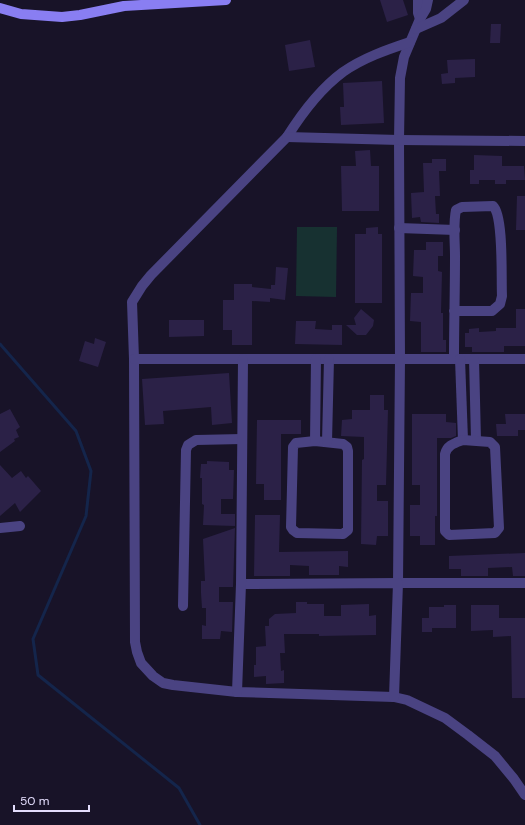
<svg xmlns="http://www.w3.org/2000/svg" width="525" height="825" font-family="'DM Sans',sans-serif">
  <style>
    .green { fill: #173131 }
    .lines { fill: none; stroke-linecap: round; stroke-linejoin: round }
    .stream { stroke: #14254b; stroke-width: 3 }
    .building { fill: #2b2147 }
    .street { stroke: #4a4382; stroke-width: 10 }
    .secondary { stroke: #897ef2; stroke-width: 10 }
  </style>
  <rect width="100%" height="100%" fill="#181328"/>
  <!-- green -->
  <path class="green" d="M297,227H337L336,297L296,296Z"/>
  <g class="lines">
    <!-- stream -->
    <path class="stream" d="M0,344L76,431L91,471L86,516L33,639L38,675L179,788L200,825"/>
  </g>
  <!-- building -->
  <g class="building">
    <path d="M380,0H403L408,15L387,22Z"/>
    <path d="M491,24H501L500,43H490Z"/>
    <path d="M310,40L315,67L289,71L285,45Z"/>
    <path d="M475,59V77L455,78V83L442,84L441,74L448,73L447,60Z"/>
    <path d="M382,81L384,123L341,125L340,107H344L343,83Z"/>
    <path d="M370,150L371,166H379V211H342L341,166H356L355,151Z"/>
    <path d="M474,155L502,156V166H524L525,180H506V184H495V180H479V184H470V170H474Z"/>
    <path d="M432,159H446V171H439L440,196H435L436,214H439V223L421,222L420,217L412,218L411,193L424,192L423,163H432Z"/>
    <path d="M517,196H525V230H516Z"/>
    <path d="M378,227V234H382V303H355V234H366V228Z"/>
    <path d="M426,242H443V256H438V271L442,272L441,313H443V340H446V352H421V322L410,321L411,293H423V277L413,276L414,250H426Z"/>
    <path d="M276,267L288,268L285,300L270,298V302L252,301V345H232V330H223V300H234V284H252V287L271,289V285H275Z"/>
    <path d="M361,309L374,320L373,326L366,335H357L346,325H356L354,318Z"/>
    <path d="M516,309H525V346H504V352H472V347H465V333H469V329L479,328V332L496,331V328H516Z"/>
    <path d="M169,320H204V336L169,337Z"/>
    <path d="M296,321H316L315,329L332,330V325H342V345L295,344Z"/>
    <path d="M95,338L106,342L98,367L79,361L85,341L94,344Z"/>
    <path d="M229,373L232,423L212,425L211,407L163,411L164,424L145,425L142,379Z"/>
    <path d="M370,395H384V410H388L386,485H377V501H388V536H377L376,545L361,544L362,460L364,459V437L341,436L342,420L352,419V410H370Z"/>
    <path d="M10,409L20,427L16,430L19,437L14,439L15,441L0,452V414Z"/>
    <path d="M412,414H446V422L456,423V436L451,438H437V516H435V545H420V536H410V505H420V485H412Z"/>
    <path d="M505,414H525V430H518V436H497L496,424H506Z"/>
    <path d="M257,420H301V434H281V500H264V484H256Z"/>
    <path d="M207,461L229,462V470H234L233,499H221V514H235V526L203,525L204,505L202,504V478H200L201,464H207Z"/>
    <path d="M0,465L12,478L21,471L26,478L28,476L41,491L20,512L15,503L0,516Z"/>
    <path d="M255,515H280L279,552L348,551V567L339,566V575H309V566L290,565V576H254Z"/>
    <path d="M235,528L233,587H219V602H233L232,632L221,631L220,639H202V625L206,626V608H202L201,593V581H205L203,539Z"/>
    <path d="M525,553V576H513L512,567L488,568V576H461V569H449V556Z"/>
    <path d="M296,602H307V604H324V616H341V605L369,604V616L376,615V635L319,636V634H284L285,653H280L281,671L284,670V683L266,684V676L254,677V665H256V647L266,646L265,626H269V619L275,614L296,613Z"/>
    <path d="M444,605H456V628H432V632H422V618H429V607H444Z"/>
    <path d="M471,605H499V618H525V698H512L511,636L493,637V630L471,631Z"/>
  </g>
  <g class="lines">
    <!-- street -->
    <g class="street">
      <path d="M418,0V13L420,19"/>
      <path d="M428,0L426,9L420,19L404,57L400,78L399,140L400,359L398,583H525"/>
      <path d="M416,29L441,18L464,0"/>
      <path d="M410,42C386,50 363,58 343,72C320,89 302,113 287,137L151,275L142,286L132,302L134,359L135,642L137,652L141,663L153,676L163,683L173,685L237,692L394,697L407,700L445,718L468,735L495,756L514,779L525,795"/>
      <path d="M287,137L399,140L525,141"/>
      <path d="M399,228L455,230"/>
      <path d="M134,359H525"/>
      <path d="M454,359C454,325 455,291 455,256C455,242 453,224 456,210L462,207L493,206C504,216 501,280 502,296L500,304L492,311H454"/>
      <path d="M460,359L463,440"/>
      <path d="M474,359L476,440"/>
      <path d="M463,440L490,442L495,447L499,528L495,533L449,535L445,531V454C447,445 455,443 463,440Z"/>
      <path d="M315,441L343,444L347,447L348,451V530L343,534L297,533L293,530L291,527L293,447L296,443Z"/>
      <path d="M315,441L316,359"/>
      <path d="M327,442L329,359"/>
      <path d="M0,528L20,526"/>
      <path d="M241,584L398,583L394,697"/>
      <path d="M183,606L186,450L188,445L196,440L242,439"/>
      <path d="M237,692L241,584L243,359"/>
    </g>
    <!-- secondary -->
    <path class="secondary" d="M0,8L21,14L62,17L80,15L124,6L226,0"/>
  </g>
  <!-- scale -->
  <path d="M14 805v6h75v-6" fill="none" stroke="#e3ddfc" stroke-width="2"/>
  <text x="20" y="805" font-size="12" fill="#e3ddfc" stroke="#181328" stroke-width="3" paint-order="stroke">50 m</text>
</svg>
